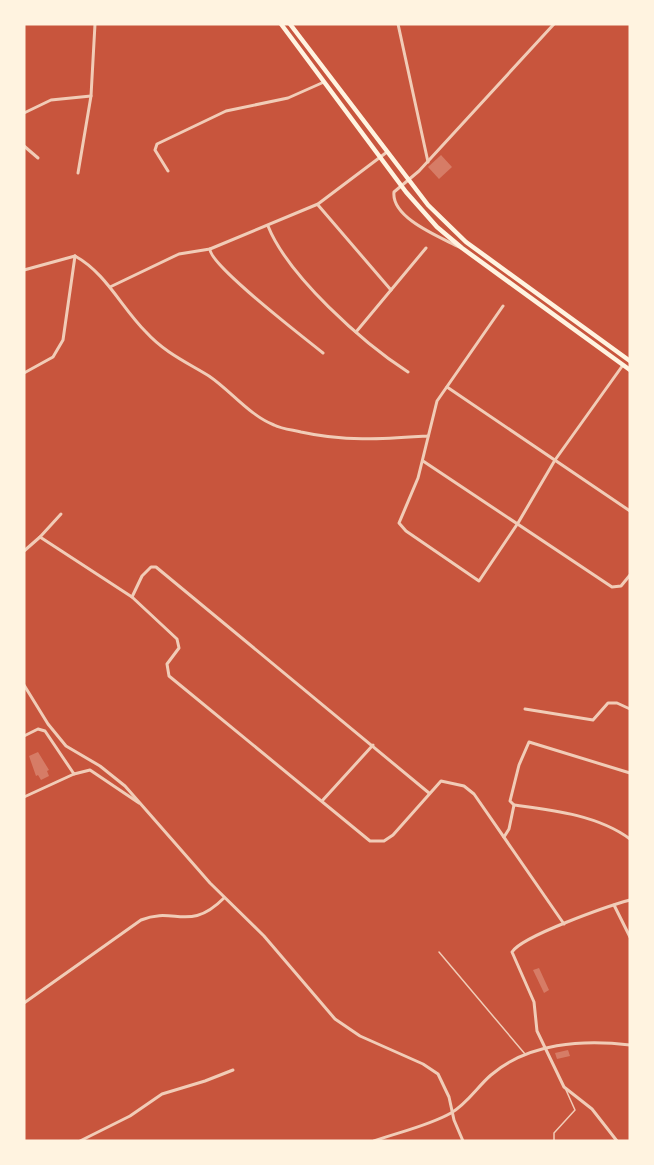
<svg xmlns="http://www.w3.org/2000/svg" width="654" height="1165" font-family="Overpass,sans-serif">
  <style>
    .building { fill: #d67c66 }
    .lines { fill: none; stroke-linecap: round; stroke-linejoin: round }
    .service { stroke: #f1ccb7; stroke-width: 1.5 }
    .minor { stroke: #f1ccb7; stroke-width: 3 }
    .primary { stroke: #fff3e0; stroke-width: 4.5 }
  </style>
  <rect width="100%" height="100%" fill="#c8553d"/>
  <!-- building -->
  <g class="building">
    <path d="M441,155L452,167L439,179L428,167Z"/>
    <path d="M38,752L49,770L47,771L49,776L41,780L38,775L36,776L29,756Z"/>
    <path d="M539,968L549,990L544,993L533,970Z"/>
    <path d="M568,1050L570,1056L557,1059L555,1053Z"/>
  </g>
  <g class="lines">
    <!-- service -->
    <g class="service">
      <path d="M439,952L525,1054"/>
      <path d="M554,1141V1133L575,1110L566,1090"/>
    </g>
    <!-- minor -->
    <g class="minor">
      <path d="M398,24L428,162"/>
      <path d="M24,113L51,100L91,96"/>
      <path d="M24,146L38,158"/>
      <path d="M168,171L155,150L157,144L226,111L288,98L324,82"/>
      <path d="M78,173L91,96L95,24"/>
      <path d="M318,205L391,290"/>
      <path d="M268,226C288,276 363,343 408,372"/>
      <path d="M459,247C440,237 391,218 394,192L419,171L554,24"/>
      <path d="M75,256C106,273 121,307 146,332C164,352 186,362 209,376C231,391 249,415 274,425C282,429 293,430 301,432C346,442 383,439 428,436"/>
      <path d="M24,270L75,256"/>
      <path d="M110,287L179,254L210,249"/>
      <path d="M503,306L437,401L418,478L399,523L406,531L479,581L518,523L555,460L623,365"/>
      <path d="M356,332L426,248"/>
      <path d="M323,353C306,339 209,265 210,249L318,204L387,152"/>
      <path d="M24,373L53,357L63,340L75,256"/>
      <path d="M447,387L630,511"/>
      <path d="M423,461L612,587L621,586L630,575"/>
      <path d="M40,537L61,514"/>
      <path d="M24,551L40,537L132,597L177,639L179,648L167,664L169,676L370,841H384L393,835L441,781L464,786L474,794L564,924"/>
      <path d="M132,597L142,576L151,567H156L429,793"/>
      <path d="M24,685L48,724L66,746L100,766L125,786L210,883L264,936L335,1019L360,1036L423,1064L438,1074L449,1097L454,1120L463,1141"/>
      <path d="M525,709L593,720L608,703H617L630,709"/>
      <path d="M24,736L38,729L45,731L74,774L90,770L139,803"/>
      <path d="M24,797L74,774"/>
      <path d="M322,801L373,745"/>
      <path d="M514,805L510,801L519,765L529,742L630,773"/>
      <path d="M504,837L509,829L514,805C552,810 598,815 630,839"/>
      <path d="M614,905L630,937"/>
      <path d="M24,1003L141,920C175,906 189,933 224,898"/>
      <path d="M80,1141L130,1116L162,1094L205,1081L233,1070"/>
      <path d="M374,1141C399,1132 428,1126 451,1113C467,1104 478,1086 491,1075C528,1043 583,1039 630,1045"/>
      <path d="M617,1141L592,1109L564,1087L537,1031L534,1002L512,952C522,936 608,906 630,900"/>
    </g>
    <!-- primary -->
    <g class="primary">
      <path d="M281,24L406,192L437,227L462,248L630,370"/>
      <path d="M290,24L428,205L466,242L630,361"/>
    </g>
  </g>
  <!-- border -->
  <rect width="654" height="1165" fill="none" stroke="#fff3e0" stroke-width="51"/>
</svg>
